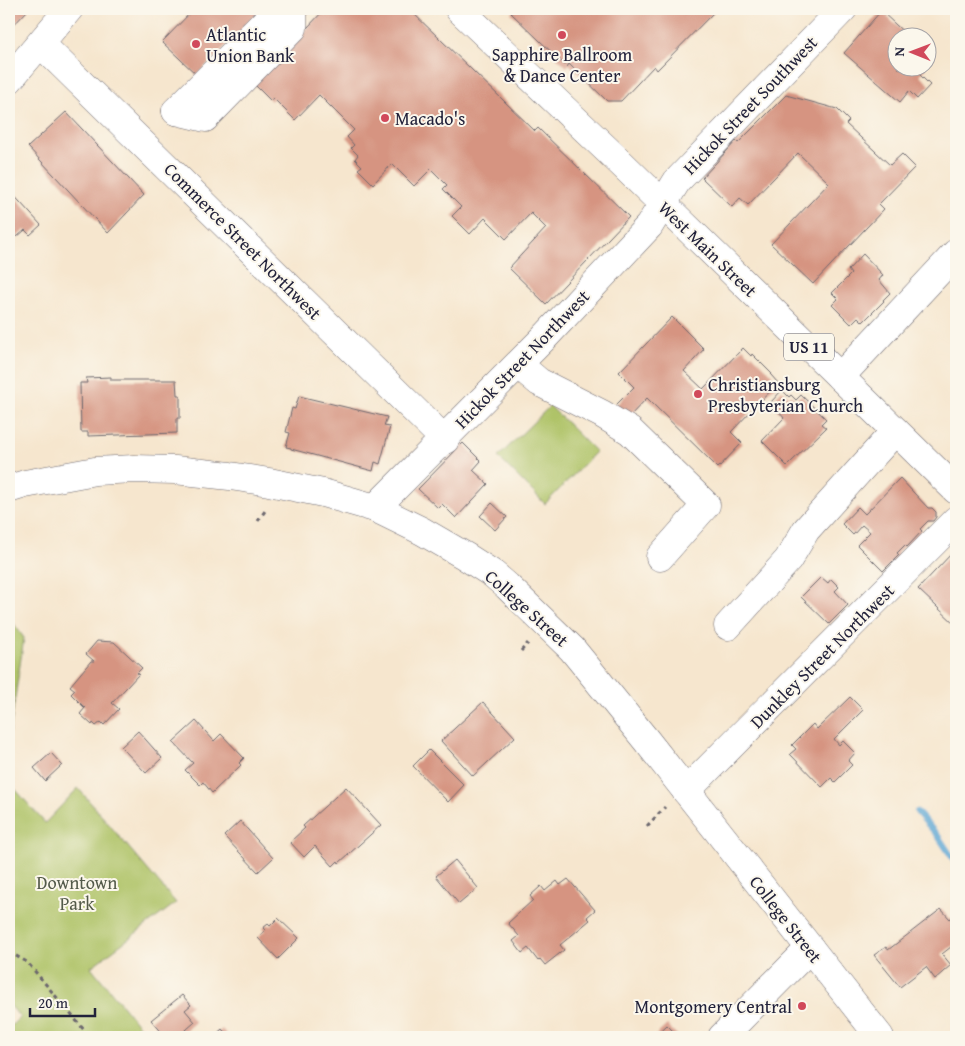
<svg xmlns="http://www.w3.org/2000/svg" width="965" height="1046" font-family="'Gentium Book Plus',serif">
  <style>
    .green { fill: #afc367; stroke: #687251 }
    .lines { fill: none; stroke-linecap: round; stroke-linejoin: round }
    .stream { stroke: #5ca6d3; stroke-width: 6 }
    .building { fill: #d69481 }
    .minor-casing { stroke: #6c676e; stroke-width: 29 }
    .major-casing { stroke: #6c676e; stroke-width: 29 }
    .path { stroke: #6c676e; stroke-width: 3; stroke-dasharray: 4 4; stroke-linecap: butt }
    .minor { stroke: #fff; stroke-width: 28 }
    .major { stroke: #fff; stroke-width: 28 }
    .poi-dot { fill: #d1495b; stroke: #fbf7ec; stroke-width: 2 }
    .labels { text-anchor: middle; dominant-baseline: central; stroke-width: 4; stroke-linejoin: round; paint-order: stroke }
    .shield { fill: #fbf7ec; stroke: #636270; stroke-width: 1 }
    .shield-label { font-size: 16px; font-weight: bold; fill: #22223b }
    .poi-label { font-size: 18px; fill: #22223b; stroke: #fbf7ec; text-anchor: start }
    .street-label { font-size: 18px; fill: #22223b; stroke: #fbf7ec }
    .park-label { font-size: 18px; fill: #535a4a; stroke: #fbf7ec }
  </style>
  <rect width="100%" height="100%" fill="#fbf7ec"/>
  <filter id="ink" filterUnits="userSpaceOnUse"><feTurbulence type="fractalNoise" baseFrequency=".02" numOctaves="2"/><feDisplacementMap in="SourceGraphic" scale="10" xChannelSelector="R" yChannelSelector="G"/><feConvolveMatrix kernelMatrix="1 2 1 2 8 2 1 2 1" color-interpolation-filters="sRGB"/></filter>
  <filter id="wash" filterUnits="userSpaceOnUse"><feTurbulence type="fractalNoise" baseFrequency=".0096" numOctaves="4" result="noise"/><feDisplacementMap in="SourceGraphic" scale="20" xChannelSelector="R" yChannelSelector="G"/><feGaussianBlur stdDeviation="1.12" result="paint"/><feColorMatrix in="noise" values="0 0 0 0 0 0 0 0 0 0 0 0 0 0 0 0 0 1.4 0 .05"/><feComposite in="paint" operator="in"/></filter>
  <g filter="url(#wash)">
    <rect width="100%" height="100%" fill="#f6e6ce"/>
    <!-- green -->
    <g class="green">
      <path d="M550,406L596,452L545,504L498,457Z"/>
      <path d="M9,617L24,638L9,738Z"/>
      <path d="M9,782L45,823L78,788L176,903L91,967L148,1037H9V1028L20,1017L9,1004Z"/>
    </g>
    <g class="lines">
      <!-- stream -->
      <path class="stream" d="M917,812L938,836L956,863"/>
    </g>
    <g id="blocks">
      <!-- building -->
      <g class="building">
        <path d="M9,9H29L9,30Z"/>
        <path d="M194,9H262L197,75L162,42Z"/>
        <path d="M325,9H409L535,131L538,128L629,217L546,304L509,268L546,228L531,213L506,239L485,218L470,234L452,216L461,207L443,189L447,185L431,169L414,186L392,164L373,184L358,169L362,166L355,159L358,155L351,148L354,145L347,137L354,130L319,95L295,120L273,98L271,101L254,84Z"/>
        <path d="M515,9H717L657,70L654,66L621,101H607L569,64L567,67L511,13Z"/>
        <path d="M881,11L910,38H898V68H927L920,75L930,85L917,99L909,91L900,102L844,53Z"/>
        <path d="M786,95L837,109L849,121L846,124L890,165L902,154L915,167L879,204L884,209L813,284L771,244L829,183L798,153L748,205L740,198L732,207L702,178L736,141L738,143Z"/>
        <path d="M66,112L144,195L108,233L28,147Z"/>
        <path d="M9,190L41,225L30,235L25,230L17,237L9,228Z"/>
        <path d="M863,254L883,275L879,280L890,293L883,300L884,301L863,322L858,317L851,324L832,305L838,299L832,293L851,274L848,270Z"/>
        <path d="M672,317L704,349L684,371L703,389L743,348L751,356L752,354L772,374L771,375L778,383L731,432L742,443L718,468L647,398L627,419L614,407L634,387L619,372Z"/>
        <path d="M111,377V380H176L177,395H180V418H177V433L88,436V432H81L80,383H87L86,378Z"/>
        <path d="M782,390L789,397L791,395L796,400L801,395L826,419L821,424L826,428L787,466L762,441L784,418L771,402Z"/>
        <path d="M299,396L387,417L384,426L390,427L380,464L375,462L373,471L291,449V448L286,447L290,433L286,432L292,408L295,409Z"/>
        <path d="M463,443L481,461L473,470L488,484L456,518L442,504L438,508L418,489Z"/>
        <path d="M900,478L928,508H932L936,512V517L933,521H928L920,529L922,531L907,547L905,545L897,553L899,555L883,571L857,545L870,532L862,525L853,535L842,524L858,507L865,514Z"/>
        <path d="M492,503L507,517L495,530L480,516Z"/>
        <path d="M953,552L956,555V625L918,589Z"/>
        <path d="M821,577L828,583L831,579L839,587L835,591L848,605L829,624L801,597Z"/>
        <path d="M97,641L114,642L142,668L137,673L139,674L112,703L119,709L104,725L101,722L96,726L93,723L92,725L80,714L85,708L71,694L75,690L70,686L91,661H94L86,654Z"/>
        <path d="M850,697L863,710L834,739L839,745L843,741L855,753L848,761L852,765L835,782L831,778L822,787L790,754L796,749L792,745L813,724L817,729Z"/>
        <path d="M483,702L515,737L473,776L441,741Z"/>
        <path d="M196,721L214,741L221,734L244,758L239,763L241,765L212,793L203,782L200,785L185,770L193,763L173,742Z"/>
        <path d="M138,731L162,758L146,773L121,747Z"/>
        <path d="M429,750L464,785L448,802L413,766Z"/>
        <path d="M51,753L62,765L45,781L34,768Z"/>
        <path d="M346,787L381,825L339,863L338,861L333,866L315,846L304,857L290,842L305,828L303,826Z"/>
        <path d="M240,821L273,858L258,872L224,836Z"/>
        <path d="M455,860L478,888L459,904L436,876Z"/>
        <path d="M568,879L595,910L587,917L590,920L560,945L564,950L545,965L540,959L538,961L528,948L522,953L513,941L519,936L508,923L533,900L530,896L541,886L545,891L557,881L560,885Z"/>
        <path d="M941,909L950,919L954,916L956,919V943L942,954L951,965L935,979L926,967L900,987L874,955L886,947L888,950Z"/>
        <path d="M278,918L299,938L278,959L258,938L265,930L263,928L268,924L270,926Z"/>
        <path d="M182,995L191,1005L185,1010L195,1022L178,1037H166L151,1020Z"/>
        <path d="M667,1025L679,1037H654Z"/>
        <path d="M222,1029L229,1037H213Z"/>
      </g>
    </g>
  </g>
  <g filter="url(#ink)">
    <use href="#blocks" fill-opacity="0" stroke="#6c676e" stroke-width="1"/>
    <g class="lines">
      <defs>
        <g id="minor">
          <path d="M41,44L445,440"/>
          <path d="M176,111L205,118L293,28V9"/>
          <path d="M176,111L278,9"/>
          <path d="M519,365L539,382L602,414L630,431L706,505L660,557"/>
          <path d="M840,377L956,253"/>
          <path d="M9,489L25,484L95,471L134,469L175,470L230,476L269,482L323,493L375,508L422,531L465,556L493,574L507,586L572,649L646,740L880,1037"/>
          <path d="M375,508L544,338L649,226L677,181L843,9"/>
          <path d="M728,626L788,560L806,530L895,431"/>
          <path d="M686,791L956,520"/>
          <path d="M722,1037L810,948"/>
        </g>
        <g id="major">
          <path d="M459,9L623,165L956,490"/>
          <path d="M9,80L69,9"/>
        </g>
      </defs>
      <!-- minor casing -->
      <use href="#minor" class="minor-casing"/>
      <!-- major casing -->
      <use href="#major" class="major-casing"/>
      <!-- path -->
      <g class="path">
        <path d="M258,521L265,511"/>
        <path d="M521,651L528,643"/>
        <path d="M647,826L665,807"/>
        <path d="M9,952L27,962L90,1037"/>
      </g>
      <!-- minor -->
      <use href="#minor" class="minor"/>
      <!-- major -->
      <use href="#major" class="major"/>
    </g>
  </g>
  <!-- markers -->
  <g class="poi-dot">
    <circle cx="562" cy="35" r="5"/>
    <circle cx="196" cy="44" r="5"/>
    <circle cx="385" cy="118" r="5"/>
    <circle cx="698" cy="394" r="5"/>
    <circle cx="802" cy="1006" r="5"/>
  </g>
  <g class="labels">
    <!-- shield labels -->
    <rect class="shield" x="784" y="333.5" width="50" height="27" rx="4"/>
    <g class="shield-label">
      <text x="809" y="347">US 11</text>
    </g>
    <!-- poi labels -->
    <g class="poi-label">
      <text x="206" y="34">Atlantic<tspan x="206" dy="21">Union Bank</tspan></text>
      <text x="562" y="54" text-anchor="middle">Sapphire Ballroom<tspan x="562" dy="21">&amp; Dance Center</tspan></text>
      <text x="395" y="118">Macado's</text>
      <text x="708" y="384">Christiansburg<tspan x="708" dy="21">Presbyterian Church</tspan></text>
      <text x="792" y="1006" text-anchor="end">Montgomery Central</text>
    </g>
    <!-- street labels -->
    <g class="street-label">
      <text transform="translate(750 105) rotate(-46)">Hickok Street Southwest</text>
      <text transform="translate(243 241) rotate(45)">Commerce Street Northwest</text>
      <text transform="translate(708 249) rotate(44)">West Main Street</text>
      <text transform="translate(522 359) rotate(-46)">Hickok Street Northwest</text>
      <text transform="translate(527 608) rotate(42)">College Street</text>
      <text transform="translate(822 656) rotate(-45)">Dunkley Street Northwest</text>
      <text transform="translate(786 919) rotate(52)">College Street</text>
    </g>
    <!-- park labels -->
    <g class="park-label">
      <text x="77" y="882">Downtown<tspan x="77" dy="21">Park</tspan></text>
    </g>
  </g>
  <!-- margin -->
  <rect width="965" height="1046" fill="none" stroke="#fbf7ec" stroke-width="30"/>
  <!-- north arrow -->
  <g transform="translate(912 52) rotate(271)"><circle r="24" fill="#fbf7ec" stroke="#a4a2a5"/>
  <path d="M0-4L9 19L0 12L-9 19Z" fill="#d1495b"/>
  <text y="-8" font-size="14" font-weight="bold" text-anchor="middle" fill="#22223b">N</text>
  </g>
  <!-- scale -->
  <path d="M30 1008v8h65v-8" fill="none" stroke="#22223b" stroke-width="2.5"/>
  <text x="38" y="1008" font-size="15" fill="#22223b" stroke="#fbf7ec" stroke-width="4" paint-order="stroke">20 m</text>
</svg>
